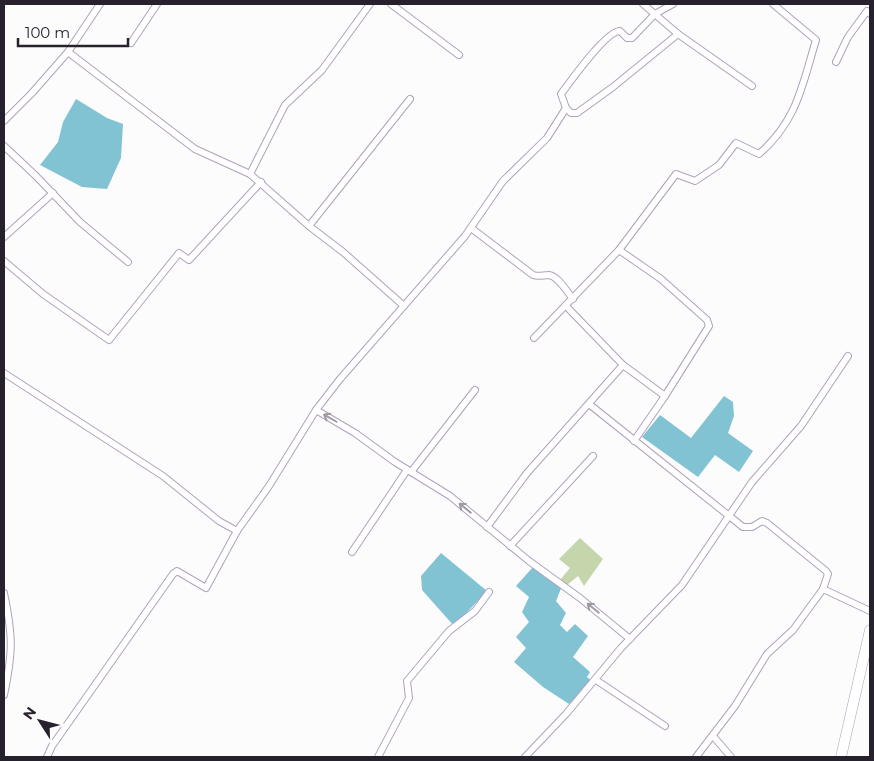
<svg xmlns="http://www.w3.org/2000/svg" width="874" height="761" font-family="Montserrat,sans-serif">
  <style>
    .green { fill: #c6d6ac }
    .water { fill: #82c3d3 }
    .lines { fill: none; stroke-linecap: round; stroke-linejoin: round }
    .street-casing { stroke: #afa1be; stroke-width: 8 }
    .primary-casing { stroke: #afa1be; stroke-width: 11 }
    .street { stroke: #fff; stroke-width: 6 }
    .primary { stroke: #fff; stroke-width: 10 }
    .oneway { stroke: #9e9ba0 }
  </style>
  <rect width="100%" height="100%" fill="#fcfcfc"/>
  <!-- green -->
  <path class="green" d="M580,538L603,559L584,586L578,576L567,585L560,580L570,568L559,559Z"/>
  <!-- water -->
  <g class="water">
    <path d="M76,99L107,118L123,124L121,158L107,189L82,187L40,165L58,142L63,122Z"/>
    <path d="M724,396L733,402L734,416L728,433L753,451L739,472L715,455L698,477L642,437L660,415L691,438Z"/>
    <path d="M441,553L487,591L454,626L422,590L421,576Z"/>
    <path d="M533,567L562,586L556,601L566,613L560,625L567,632L575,624L588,636L573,657L590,672L587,677L592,681L569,704L543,687L514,662L526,648L516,637L529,622L522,612L529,597L516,586Z"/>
  </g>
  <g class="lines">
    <defs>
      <g id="street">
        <path d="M100,4L68,52L195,149L250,174"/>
        <path d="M370,4L322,70L285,105L250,174L309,226L343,252L404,306"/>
        <path d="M391,4L459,55"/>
        <path d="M643,4L678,34L752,86"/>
        <path d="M673,4L655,14L632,38H627L620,31C606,31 570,82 561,94L566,108L571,113H577L613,87L678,34"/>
        <path d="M131,43L157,4"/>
        <path d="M836,62L848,37L867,11L870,14"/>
        <path d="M4,121L32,93L68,52"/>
        <path d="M4,146L36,176L80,222L128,262"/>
        <path d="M309,226L410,99"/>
        <path d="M471,228L533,275C539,277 543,275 549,275C558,276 568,293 573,299"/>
        <path d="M4,237L53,193"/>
        <path d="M619,250L661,279L707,320L709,326L665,396L634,441"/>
        <path d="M4,261L43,294L109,340L179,253L189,260L261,182"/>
        <path d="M566,306L623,365L665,396"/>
        <path d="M534,338L619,250L676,174L695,181L719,165L736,143L759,154C797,121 802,86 816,40L773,4"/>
        <path d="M4,373L163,476L219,521L237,531"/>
        <path d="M589,404L743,527H752L762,521L767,523L826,571L828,574L823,589L870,611"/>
        <path d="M316,410L355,433L395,462L450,496L529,561L580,598L630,639"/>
        <path d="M411,472L475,390"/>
        <path d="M487,527L527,473L623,365"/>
        <path d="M510,546L593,456"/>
        <path d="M352,552L407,470"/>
        <path d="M4,593C13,636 13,652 4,695"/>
        <path d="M596,680L665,726"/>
        <path d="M713,736L731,757"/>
        <path d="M47,757L52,746L173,574L177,571L206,588L237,531L269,486L316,410L340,379L465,236L503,181L547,138L566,108"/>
        <path d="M378,757L409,698L407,681L449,631L475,611L489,592"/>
        <path d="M525,757L566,714L621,648L682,585L752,482L801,426L848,356"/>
        <path d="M696,757L735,706L767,654L793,630L823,589"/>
      </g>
      <path id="primary" d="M841,757L870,630"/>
    </defs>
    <!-- street casing -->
    <use href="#street" class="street-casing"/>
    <!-- primary casing -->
    <use href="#primary" class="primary-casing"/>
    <!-- street -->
    <use href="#street" class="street"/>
    <!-- primary -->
    <use href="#primary" class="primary"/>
  </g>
  <!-- one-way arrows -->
  <defs><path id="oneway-shaft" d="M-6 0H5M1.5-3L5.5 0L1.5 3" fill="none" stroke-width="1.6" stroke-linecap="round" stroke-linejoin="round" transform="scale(1.25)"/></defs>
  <g class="oneway">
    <use href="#oneway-shaft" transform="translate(330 418) rotate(-150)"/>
    <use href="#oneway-shaft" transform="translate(465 508) rotate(-141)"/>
    <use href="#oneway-shaft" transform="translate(593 608) rotate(-141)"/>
  </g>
  <!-- border -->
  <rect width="874" height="761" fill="none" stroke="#27212d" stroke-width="10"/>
  <!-- north arrow -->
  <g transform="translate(40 721) rotate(306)" stroke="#fcfcfc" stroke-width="4" paint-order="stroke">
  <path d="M0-4L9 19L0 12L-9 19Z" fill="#27212d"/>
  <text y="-8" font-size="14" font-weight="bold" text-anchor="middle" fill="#27212d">N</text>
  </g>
  <!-- scale -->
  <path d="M18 38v8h110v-8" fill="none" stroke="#27212d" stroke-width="2.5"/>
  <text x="25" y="38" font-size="15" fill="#27212d" stroke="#fcfcfc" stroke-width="4" paint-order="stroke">100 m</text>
</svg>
